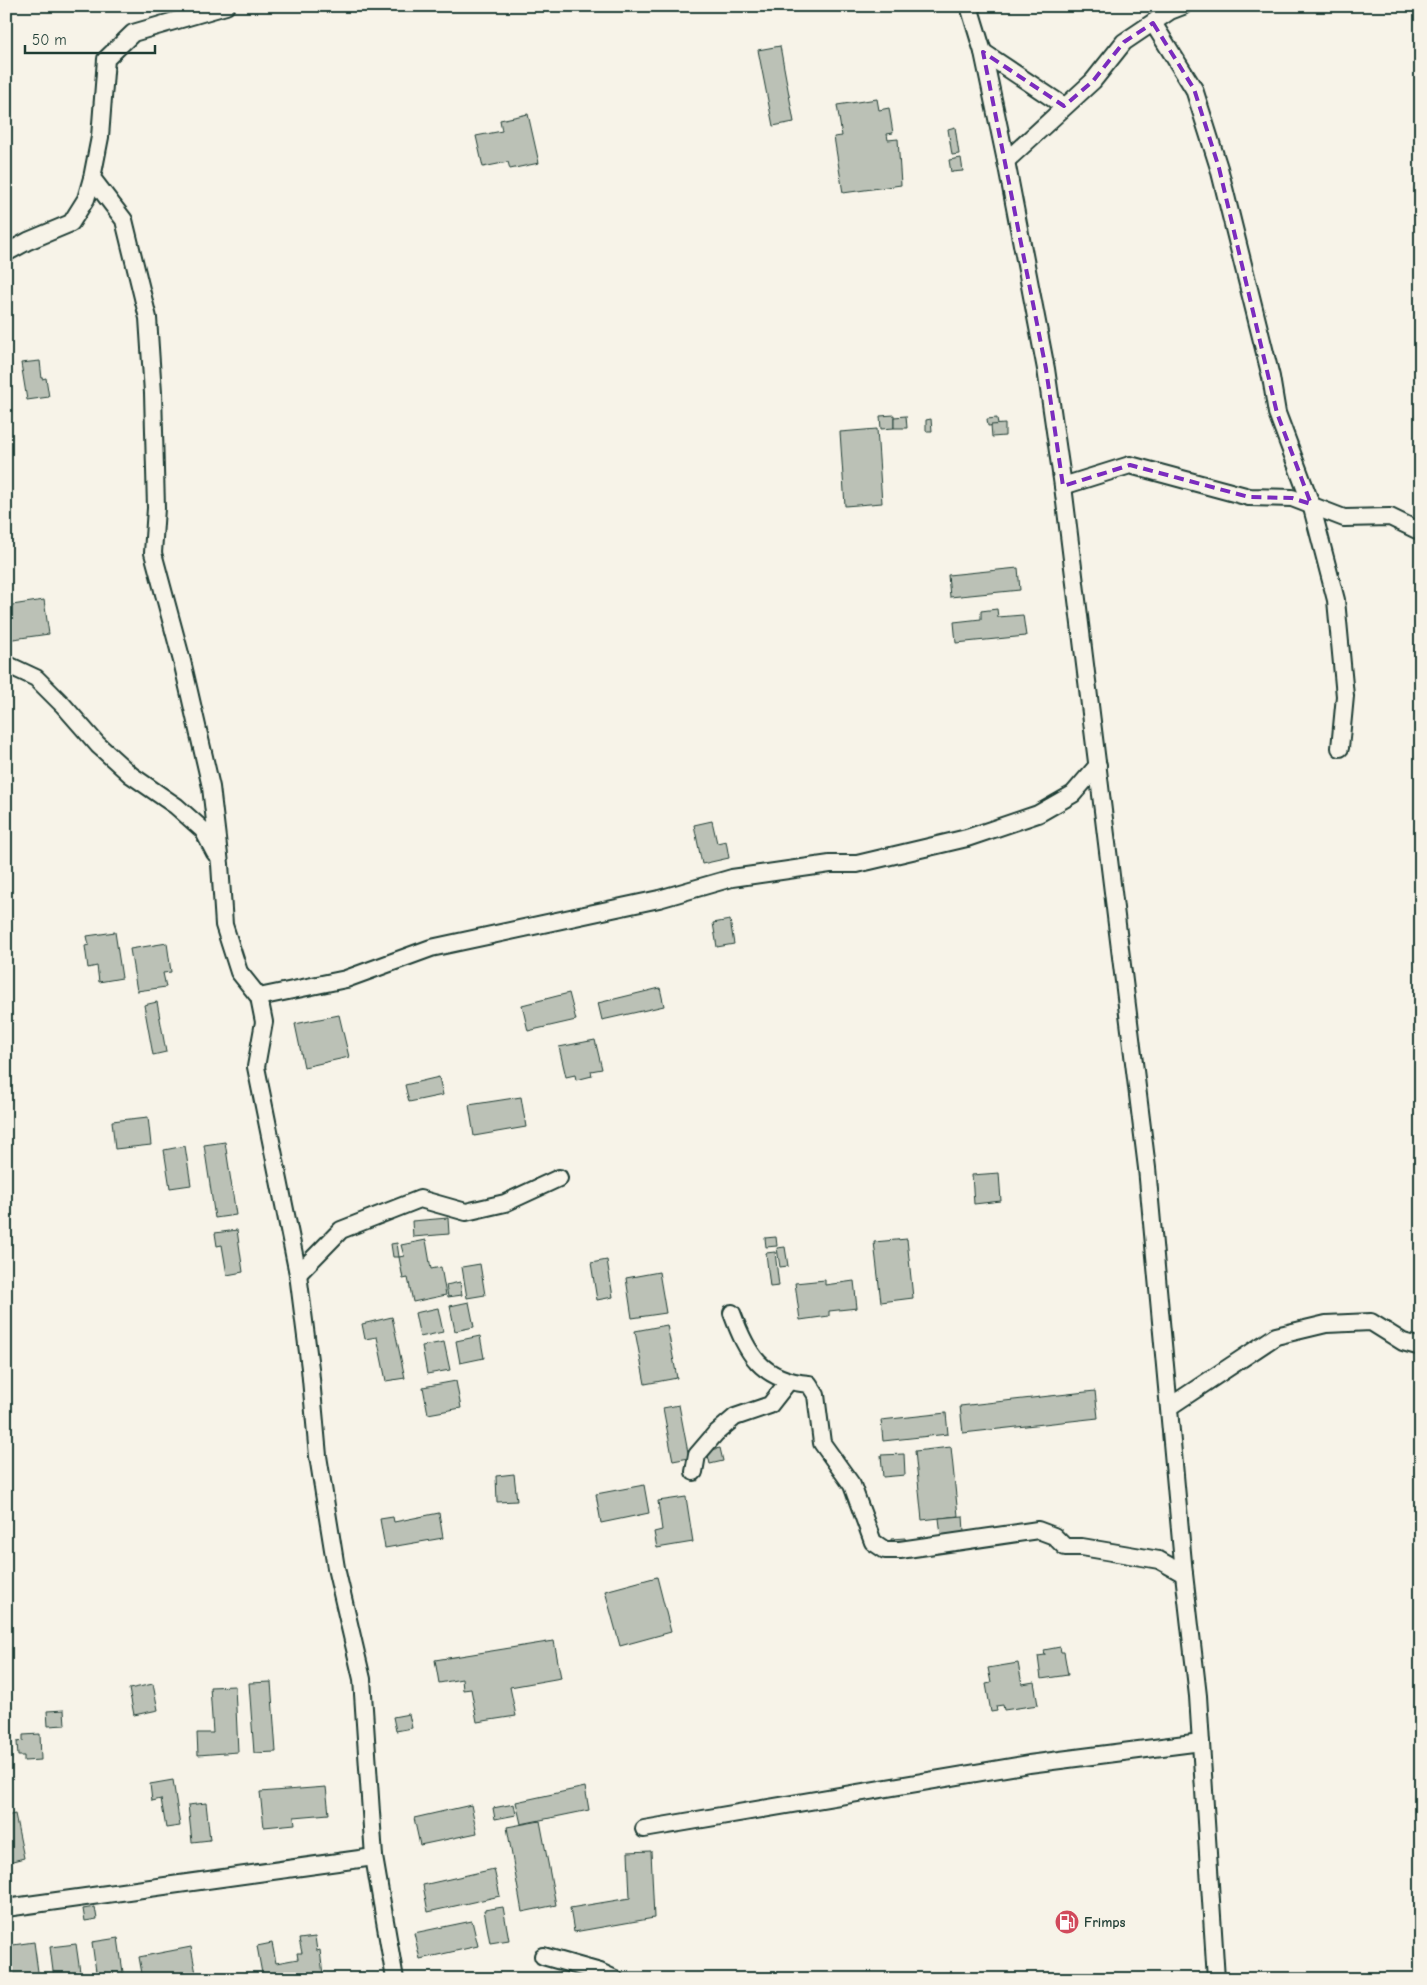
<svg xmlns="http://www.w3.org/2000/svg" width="1427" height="1985" font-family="'Comic Neue',sans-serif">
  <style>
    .building { fill: #bbc1b6; stroke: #1f3d34 }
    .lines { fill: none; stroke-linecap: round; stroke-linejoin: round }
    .street-casing { stroke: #1f3d34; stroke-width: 20 }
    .street { stroke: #f7f3e8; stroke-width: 16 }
    .marked { fill: none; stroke: #7b2cbf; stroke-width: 4; stroke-dasharray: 10 6; stroke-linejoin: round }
    .labels { text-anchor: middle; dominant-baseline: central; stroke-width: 4; stroke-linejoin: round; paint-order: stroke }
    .poi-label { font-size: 14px; font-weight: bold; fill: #1f3d34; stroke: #f7f3e8; text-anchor: start }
  </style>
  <rect width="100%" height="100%" fill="#f7f3e8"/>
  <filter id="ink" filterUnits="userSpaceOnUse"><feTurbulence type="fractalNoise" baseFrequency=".02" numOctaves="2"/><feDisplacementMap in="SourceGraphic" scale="10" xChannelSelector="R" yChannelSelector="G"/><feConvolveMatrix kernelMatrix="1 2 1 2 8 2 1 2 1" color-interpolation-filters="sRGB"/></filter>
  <g filter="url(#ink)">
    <!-- building -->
    <g class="building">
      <path d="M780,46L794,122L773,126L758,50Z"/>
      <path d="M877,99L879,110L889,108L893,133L887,134L888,140L898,139L901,185L843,193L834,137L842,136L837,105Z"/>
      <path d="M528,114L539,163L510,169L508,162L483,167L476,136L502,131L500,120Z"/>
      <path d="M955,127L959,154L952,155L948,129Z"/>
      <path d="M961,158L963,171L951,172L949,160Z"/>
      <path d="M40,361L42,379L46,378L49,397L27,400L21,363Z"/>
      <path d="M894,415V428L881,429L880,416Z"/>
      <path d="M906,416L907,428H894V417Z"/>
      <path d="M997,418L998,425L988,426L987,419Z"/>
      <path d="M931,419L932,431H926V420Z"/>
      <path d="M1005,424V436L992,437L991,425Z"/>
      <path d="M877,429L882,503L845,506L840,432Z"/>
      <path d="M1018,568L1020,590L950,597L948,575Z"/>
      <path d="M44,600L49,634L6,640V606Z"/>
      <path d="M997,609L998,617L1023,615L1026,636L956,643L954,622L981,619V611Z"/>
      <path d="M712,821L717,843L726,841L729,858L702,864L694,825Z"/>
      <path d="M730,920L734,944L717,947L713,923Z"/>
      <path d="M115,932L122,978L99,982L97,966L88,968L85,946L89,945L87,936Z"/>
      <path d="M167,943L171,972L163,973L166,987L137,991L130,949Z"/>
      <path d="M660,988L664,1006L602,1020L598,1003Z"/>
      <path d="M569,993L576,1020L528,1031L522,1005Z"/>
      <path d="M157,1002L166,1052L153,1055L144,1005Z"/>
      <path d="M339,1015L349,1057L304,1067L295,1024Z"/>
      <path d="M595,1040L602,1069L591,1071L592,1076L576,1080L575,1075L566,1077L559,1047Z"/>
      <path d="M439,1077L443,1095L409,1102L405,1085Z"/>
      <path d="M521,1097L526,1127L474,1136L469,1105Z"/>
      <path d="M148,1117L151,1145L115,1149L112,1121Z"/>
      <path d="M225,1142L236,1215L215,1218L204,1145Z"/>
      <path d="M185,1146L191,1185L170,1188L164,1150Z"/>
      <path d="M999,1173L1001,1201L974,1204L972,1175Z"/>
      <path d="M448,1218L449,1234L413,1237L412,1221Z"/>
      <path d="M237,1230L243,1272L227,1275L222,1245L217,1246L215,1233Z"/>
      <path d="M776,1237L777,1246L766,1247L765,1238Z"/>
      <path d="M907,1239L913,1298L881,1302L874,1242Z"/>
      <path d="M426,1240L431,1269L441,1267L446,1295L413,1302L408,1278L403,1279L399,1257L404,1256L401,1245Z"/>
      <path d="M397,1243L399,1257H393L391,1244Z"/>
      <path d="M785,1247L788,1266L780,1267L777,1248Z"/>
      <path d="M775,1252L779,1286L770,1287L766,1253Z"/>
      <path d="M607,1260L613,1297L597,1300L591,1263Z"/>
      <path d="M480,1264L485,1295L467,1298L462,1267Z"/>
      <path d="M659,1272L666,1313L632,1318L626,1278Z"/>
      <path d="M825,1280V1285L854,1281L857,1308L829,1311V1316L800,1320L795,1283Z"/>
      <path d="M460,1282L462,1295L448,1297L446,1285Z"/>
      <path d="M469,1302L474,1327L455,1331L450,1306Z"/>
      <path d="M438,1308L443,1332L420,1337L415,1313Z"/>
      <path d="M392,1317L405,1378L386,1381L377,1337L365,1339L362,1324Z"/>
      <path d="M667,1325L677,1378L645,1384L635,1331Z"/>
      <path d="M480,1336L484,1358L460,1363L456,1341Z"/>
      <path d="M444,1342L450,1370L427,1374L422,1346Z"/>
      <path d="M456,1381L461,1408L428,1414L423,1387Z"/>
      <path d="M1095,1391L1098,1418L963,1433L960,1406Z"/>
      <path d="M679,1405L689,1458L673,1461L663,1408Z"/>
      <path d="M946,1413L948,1434L883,1441L881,1420Z"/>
      <path d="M951,1447L958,1516L922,1520L915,1451Z"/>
      <path d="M720,1448L723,1461L710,1464L707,1451Z"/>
      <path d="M904,1454L905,1475L883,1477L881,1455Z"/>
      <path d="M514,1474L517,1501L497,1502L496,1476Z"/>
      <path d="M644,1485L649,1513L601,1523L596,1494Z"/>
      <path d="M686,1497L693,1542L657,1548L654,1532L662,1530L658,1501Z"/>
      <path d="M439,1513L443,1538L385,1548L380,1519L393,1517L394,1522Z"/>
      <path d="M963,1516L964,1532L941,1535L939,1518Z"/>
      <path d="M905,1538L906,1543L891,1544V1539Z"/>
      <path d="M657,1577L671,1632L620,1646L605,1591Z"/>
      <path d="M554,1641L561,1678L510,1687L516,1716L477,1722L471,1689L463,1690L462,1679L439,1683L435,1660Z"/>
      <path d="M1060,1647L1061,1652H1064L1068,1675L1041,1679L1038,1656L1045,1655L1044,1650Z"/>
      <path d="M1018,1663L1022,1684L1034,1682L1038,1705L1004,1710L1003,1705L996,1706L997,1711L991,1712L986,1684L991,1683L988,1668Z"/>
      <path d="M271,1682L276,1752L254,1753L249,1683Z"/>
      <path d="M153,1684L158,1710L134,1715L129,1689Z"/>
      <path d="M235,1686L238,1752L198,1755L197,1733H213L210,1687Z"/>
      <path d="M64,1710L65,1725L48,1726L47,1711Z"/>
      <path d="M409,1714L412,1728L396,1731L393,1717Z"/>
      <path d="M40,1734L41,1760L24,1761V1756H18L17,1742L23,1741V1735Z"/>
      <path d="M173,1780L180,1826L166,1828L161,1799L152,1801L150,1784Z"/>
      <path d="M326,1787L329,1814L294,1817L295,1824L264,1827L260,1792Z"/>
      <path d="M585,1787L589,1810L521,1824L516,1802Z"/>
      <path d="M206,1803L210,1840L192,1842L188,1805Z"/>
      <path d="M514,1804L516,1815L495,1819L493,1808Z"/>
      <path d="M471,1805L477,1833L420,1845L414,1818Z"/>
      <path d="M15,1814L24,1858L9,1862L10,1871H6V1816Z"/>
      <path d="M540,1821L556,1905L522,1912L507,1827Z"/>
      <path d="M651,1851L654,1918L574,1932L570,1908L630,1898L628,1852Z"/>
      <path d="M494,1869L500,1896L428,1912L423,1885Z"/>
      <path d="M95,1907L97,1919L85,1921L83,1909Z"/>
      <path d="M503,1907L509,1940L490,1943L484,1910Z"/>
      <path d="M472,1921L478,1946L420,1959L414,1933Z"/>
      <path d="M315,1937L317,1951L320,1950L323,1975L299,1979H263L257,1946L272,1943L276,1963L298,1959L297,1953H302L299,1939Z"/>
      <path d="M118,1938L124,1979H97L92,1942Z"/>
      <path d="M34,1942L39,1979H8L6,1946Z"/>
      <path d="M76,1944L81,1979H54L50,1947Z"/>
      <path d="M191,1947L197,1979H143L139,1957Z"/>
    </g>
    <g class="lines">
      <defs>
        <g id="street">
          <path d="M226,6L133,33L106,59L100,137L92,178L124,220L148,318L153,393L156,508L153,553L182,661L211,787L220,864L224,925L239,972L259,997L264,1022L256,1067L298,1274L310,1368L318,1456L336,1568L362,1679L374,1857L395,1979"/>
          <path d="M969,6L983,52L1006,161L1046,369L1063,486L1147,1168L1184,1574L1198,1696L1216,1979"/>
          <path d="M1153,23L1194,89L1219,168L1271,377L1277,413L1311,504L1336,600L1345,696L1340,748"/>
          <path d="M983,52L1064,106"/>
          <path d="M1006,161L1093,81L1124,42L1170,11L1183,6"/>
          <path d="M6,253L28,241L71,223L86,199L92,178"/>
          <path d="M1063,486L1130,465L1249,497L1292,498L1344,518L1390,517L1421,532"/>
          <path d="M6,664L36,678L63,705L98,745L131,775L176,806L203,830L215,853"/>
          <path d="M259,997L346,979L431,948L659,899L732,878L830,864H857L967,838L1038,814L1073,794L1098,765"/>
          <path d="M298,1274L341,1230L420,1199L466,1212L505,1203L559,1178"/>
          <path d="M732,1313C747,1354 761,1380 809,1384L816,1395L822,1443L852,1485L873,1542L885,1550H900L1038,1530L1054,1536L1065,1547H1082L1159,1560L1184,1574"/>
          <path d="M1169,1407L1276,1336L1326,1324L1371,1322L1403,1342L1421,1347"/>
          <path d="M694,1472L697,1455L715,1434L735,1417L770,1405L788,1382"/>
          <path d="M644,1829L1029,1764L1201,1742"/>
          <path d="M6,1908L374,1857"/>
          <path d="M543,1956L600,1972L615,1979"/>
        </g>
      </defs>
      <!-- street casing -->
      <use href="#street" class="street-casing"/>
      <!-- street -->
      <use href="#street" class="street"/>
    </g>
  </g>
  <!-- marked area -->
  <path class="marked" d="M1153,23L1194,89L1219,168L1277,413L1311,504L1292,498L1249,497L1130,465L1063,486L1046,369L983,52L1064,106L1093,81L1124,42Z"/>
  <!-- icons -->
  <defs>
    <symbol id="fuel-disc" viewBox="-11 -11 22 22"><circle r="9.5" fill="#d1495b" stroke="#f7f3e8"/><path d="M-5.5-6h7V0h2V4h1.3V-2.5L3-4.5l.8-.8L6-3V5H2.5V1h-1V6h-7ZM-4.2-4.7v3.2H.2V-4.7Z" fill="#fff"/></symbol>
  </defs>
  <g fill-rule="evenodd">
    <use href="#fuel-disc" x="1053" y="1908" width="28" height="28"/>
  </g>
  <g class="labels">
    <!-- poi labels -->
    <g class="poi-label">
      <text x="1084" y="1922">Frimps</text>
    </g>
  </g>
  <!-- margin -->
  <rect width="1427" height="1985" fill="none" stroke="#f7f3e8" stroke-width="25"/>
  <rect x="12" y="12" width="1402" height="1960" fill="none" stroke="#1f3d34" stroke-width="2" filter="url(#ink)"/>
  <!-- scale -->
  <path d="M25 45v8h130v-8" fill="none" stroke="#1f3d34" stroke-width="2.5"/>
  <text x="32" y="45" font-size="15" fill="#1f3d34" stroke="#f7f3e8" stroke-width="4" paint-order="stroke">50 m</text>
</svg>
